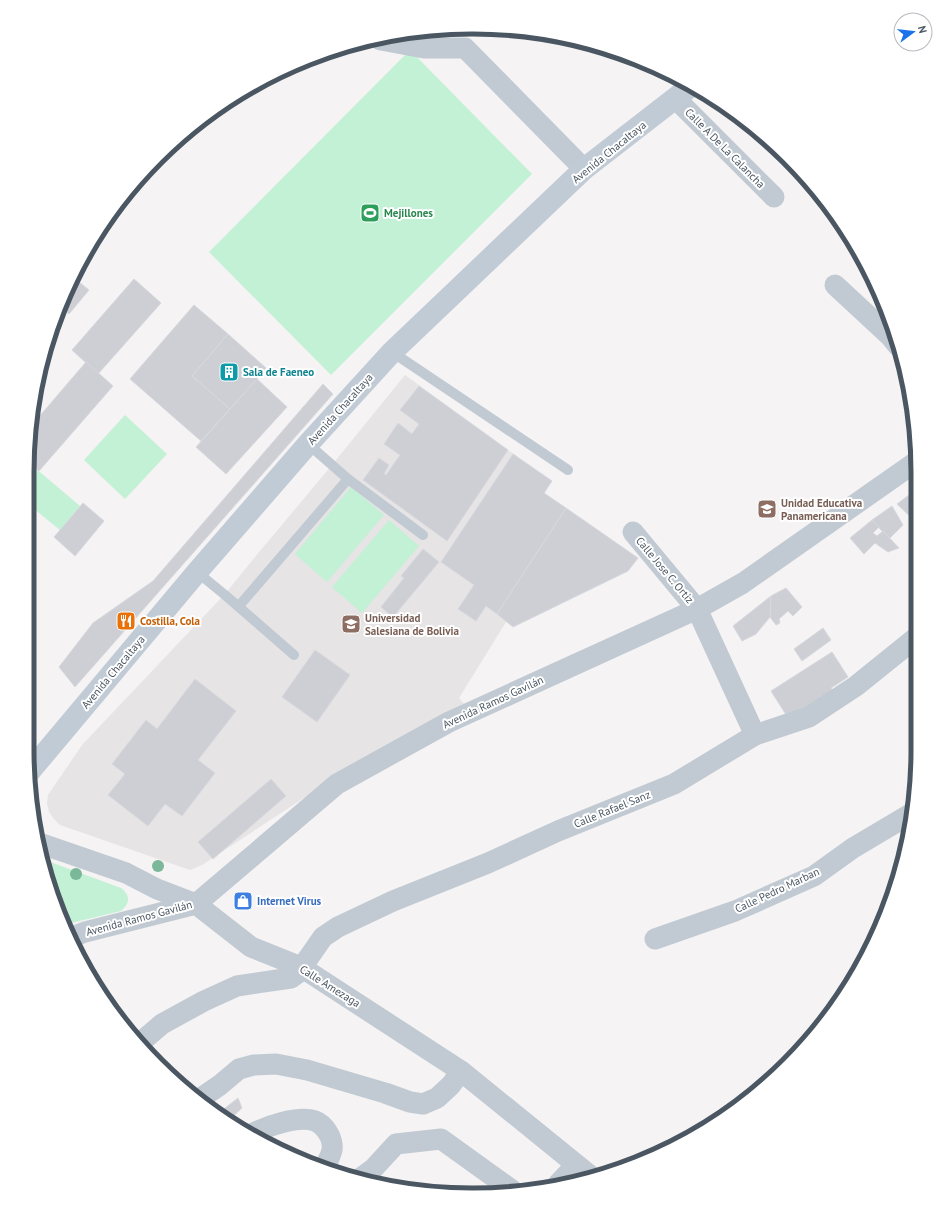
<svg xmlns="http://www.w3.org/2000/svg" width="945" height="1222" font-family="'PT Sans',sans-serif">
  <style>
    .education { fill: #e6e4e5 }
    .green { fill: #c3f1d5 }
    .building { fill: #cdcfd5; stroke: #d7d9de }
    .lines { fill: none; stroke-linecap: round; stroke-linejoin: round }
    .lane { stroke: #c1cad2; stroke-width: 10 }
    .street { stroke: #c1cad2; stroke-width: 21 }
    .secondary { stroke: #c1cbd6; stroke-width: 22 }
    .tree { fill: #7bb799 }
    .labels { text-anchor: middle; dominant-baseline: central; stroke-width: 4; stroke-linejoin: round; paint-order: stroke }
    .street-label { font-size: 11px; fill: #4a5661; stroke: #fff }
    .leisure-label { font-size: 11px; font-weight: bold; fill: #27864d; stroke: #fff; text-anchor: start }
    .culture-label { font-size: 11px; font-weight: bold; fill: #0d838f; stroke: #fff; text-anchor: start }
    .education-label { font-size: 11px; font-weight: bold; fill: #785e54; stroke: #fff; text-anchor: start }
    .food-label { font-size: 11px; font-weight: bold; fill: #c56008; stroke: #fff; text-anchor: start }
    .shop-label { font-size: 11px; font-weight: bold; fill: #366cbe; stroke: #fff; text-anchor: start }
    .rim { fill: none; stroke: #4a5661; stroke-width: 5 }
  </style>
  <rect width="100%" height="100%" fill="#f5f3f3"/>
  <!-- education -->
  <path class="education" d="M405,375L508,450L552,481L544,493L638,558L628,571L506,622L459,698L466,706L345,771L202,865L190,870L60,825L54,819L49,812L47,803L48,795L82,745L225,594L255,557L332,465Z"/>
  <!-- green -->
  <g class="green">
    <path d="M410,50L532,174L331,375L209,252Z"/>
    <path d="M125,415L167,454L125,499L84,460Z"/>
    <path d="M28,462L80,506L60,530L28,504Z"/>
    <path d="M351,487L384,515L327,582L295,554Z"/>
    <path d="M389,520L419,546L362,613L332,587Z"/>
    <path d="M42,859L121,888C131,896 130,903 121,911L67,924L42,865Z"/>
  </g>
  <!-- building -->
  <g class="building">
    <path d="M74,278L89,290L69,314L61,307Z"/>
    <path d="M134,279L161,303L98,374L72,350Z"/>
    <path d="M194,305L228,334L192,376L230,409L201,441L130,379Z"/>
    <path d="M228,334L266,368L257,379L230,409L192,376Z"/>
    <path d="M86,362L113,386L39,471L28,462V444L32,425Z"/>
    <path d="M257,379L287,407L226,474L196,447Z"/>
    <path d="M323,384L333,394L75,687L59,667L93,623L153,581Z"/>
    <path d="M419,386L508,450L447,541L363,480L379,458L389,465L384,474L386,475L400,455L384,444L398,423L412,434L419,424L400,410Z"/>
    <path d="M513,454L552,481L544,493L566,508L497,614L486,606L476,621L458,609L474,585L441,562Z"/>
    <path d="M917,489V523L897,504Z"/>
    <path d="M83,503L104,521L75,556L54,537Z"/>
    <path d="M892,506L903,525L889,539L872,520Z"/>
    <path d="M566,508L638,558L628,571L513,627L497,614Z"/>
    <path d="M872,520L879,527L873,533L877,536L883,531L899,548L888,552L875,543L864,554L850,538Z"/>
    <path d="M423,549L439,562L393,617L381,607L404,578L401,576Z"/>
    <path d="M786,588L802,607L793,616L788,611L779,619L780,623L776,625L770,617L771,596Z"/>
    <path d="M771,596L770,617L756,634L742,641L733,626Z"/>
    <path d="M823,628L831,640L802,661L794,649Z"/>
    <path d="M315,650L350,675L317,722L282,697Z"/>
    <path d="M832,652L848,677L831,688L834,693L790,721L771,691Z"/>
    <path d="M195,679L236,711L198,760L215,773L182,816L165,804L148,826L108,795L125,774L112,764L146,720L157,729Z"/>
    <path d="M271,779L286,796L213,859L198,842Z"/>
    <path d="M238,1098L242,1108L229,1120L220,1112Z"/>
  </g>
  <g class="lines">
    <!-- lane -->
    <g class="lane">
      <path d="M392,352L568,470"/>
      <path d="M308,444L348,479L423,535"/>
      <path d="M197,572L225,595L294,655"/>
      <path d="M239,606L348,479"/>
    </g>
    <!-- street -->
    <g class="street">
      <path d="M379,39L381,40L424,48H465L584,169"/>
      <path d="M676,99L774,197"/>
      <path d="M835,285L890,336L898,346"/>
      <path d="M633,532L697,609L755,735"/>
      <path d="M39,843L126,873L157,889L196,904L251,947L301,967L461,1071L593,1178"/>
      <path d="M72,937L85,932L196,904L337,784L449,722L697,609L743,583L917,461"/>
      <path d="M655,939L735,911L814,876L853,848L912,813"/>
      <path d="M141,1042L162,1024L204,1001L237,986L291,978L298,973L323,937L338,927L393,901L488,863L558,831L674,784L755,735L809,717L856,686L918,636"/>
      <path d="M201,1098L220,1085L239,1069L254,1065L276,1064L307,1070L385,1093L410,1102L423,1104L437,1098L451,1085L461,1071"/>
      <path d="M250,1135C264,1127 298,1115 315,1121C321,1123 325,1128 328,1133C331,1137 333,1145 332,1150C331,1155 328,1160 326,1165L324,1166"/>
      <path d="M358,1180L373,1169L396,1144L441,1139L512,1190"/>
      <path d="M558,1184L576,1165"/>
    </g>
    <!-- secondary -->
    <path class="secondary" d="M30,771L197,572L308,444L392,352L584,169L691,86"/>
  </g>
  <!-- trees -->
  <g class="tree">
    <circle cx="158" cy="866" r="6"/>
    <circle cx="76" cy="874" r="6"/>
  </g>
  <!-- icons -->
  <defs>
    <symbol id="stadium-square" viewBox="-11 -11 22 22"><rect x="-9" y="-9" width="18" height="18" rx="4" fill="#2e9e5b" stroke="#fff"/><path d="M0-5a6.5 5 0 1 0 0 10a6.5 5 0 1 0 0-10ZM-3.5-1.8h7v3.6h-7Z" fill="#fff"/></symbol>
    <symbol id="building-square" viewBox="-11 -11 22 22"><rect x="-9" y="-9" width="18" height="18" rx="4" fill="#0f9aa8" stroke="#fff"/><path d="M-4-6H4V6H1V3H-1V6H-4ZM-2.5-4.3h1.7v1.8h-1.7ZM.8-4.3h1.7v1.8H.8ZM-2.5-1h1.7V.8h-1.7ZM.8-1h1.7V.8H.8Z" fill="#fff"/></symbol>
    <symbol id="school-square" viewBox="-11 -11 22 22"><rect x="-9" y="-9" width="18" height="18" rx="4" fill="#8d6e63" stroke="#fff"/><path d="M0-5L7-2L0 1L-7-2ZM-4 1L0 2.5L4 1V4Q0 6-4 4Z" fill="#fff"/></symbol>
    <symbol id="restaurant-square" viewBox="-11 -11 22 22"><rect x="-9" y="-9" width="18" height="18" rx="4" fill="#e8710a" stroke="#fff"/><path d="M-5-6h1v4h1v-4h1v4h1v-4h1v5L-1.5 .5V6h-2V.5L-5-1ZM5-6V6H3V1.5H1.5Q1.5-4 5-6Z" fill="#fff"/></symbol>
    <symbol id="university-square" viewBox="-11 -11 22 22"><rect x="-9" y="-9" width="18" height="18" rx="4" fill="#8d6e63" stroke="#fff"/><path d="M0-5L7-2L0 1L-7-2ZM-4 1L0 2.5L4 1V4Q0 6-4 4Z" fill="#fff"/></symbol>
    <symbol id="shop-square" viewBox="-11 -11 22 22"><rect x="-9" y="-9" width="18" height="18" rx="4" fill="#3f7fe0" stroke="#fff"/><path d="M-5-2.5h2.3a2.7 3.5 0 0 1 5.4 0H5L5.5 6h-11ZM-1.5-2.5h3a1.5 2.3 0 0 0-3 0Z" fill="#fff"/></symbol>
  </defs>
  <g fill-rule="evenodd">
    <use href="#stadium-square" x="359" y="202" width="22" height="22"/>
    <use href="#building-square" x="218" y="361" width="22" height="22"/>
    <use href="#school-square" x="756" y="498" width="22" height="22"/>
    <use href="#restaurant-square" x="115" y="610" width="22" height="22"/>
    <use href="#university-square" x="340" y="613" width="22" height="22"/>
    <use href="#shop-square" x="232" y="890" width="22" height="22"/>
  </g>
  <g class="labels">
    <!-- street labels -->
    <g class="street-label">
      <text transform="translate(725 148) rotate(45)">Calle A De La Calancha</text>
      <text transform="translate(609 152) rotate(-39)">Avenida Chacaltaya</text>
      <text transform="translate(340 409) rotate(-48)">Avenida Chacaltaya</text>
      <text transform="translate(665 570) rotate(50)">Calle Jose C. Ortiz</text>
      <text transform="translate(113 672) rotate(-50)">Avenida Chacaltaya</text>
      <text transform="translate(493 702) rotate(-25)">Avenida Ramos Gavilán</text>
      <text transform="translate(612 809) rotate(-22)">Calle Rafael Sanz</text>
      <text transform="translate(777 890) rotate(-25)">Calle Pedro Marban</text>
      <text transform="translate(139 918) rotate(-15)">Avenida Ramos Gavilán</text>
      <text transform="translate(330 986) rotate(32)">Calle Amezaga</text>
    </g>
    <!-- leisure labels -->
    <g class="leisure-label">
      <text x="384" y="213">Mejillones</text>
    </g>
    <!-- culture labels -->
    <g class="culture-label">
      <text x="243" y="372">Sala de Faeneo</text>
    </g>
    <!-- education labels -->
    <g class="education-label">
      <text x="781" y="503">Unidad Educativa<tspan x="781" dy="13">Panamericana</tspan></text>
      <text x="365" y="618">Universidad<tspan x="365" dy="13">Salesiana de Bolivia</tspan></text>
    </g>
    <!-- food labels -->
    <g class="food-label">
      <text x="140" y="621">Costilla, Cola</text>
    </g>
    <!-- shop labels -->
    <g class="shop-label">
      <text x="257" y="901">Internet Virus</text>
    </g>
  </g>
  <!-- crop -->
  <path d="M0 0H945V1222H0ZM472 34H473A438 438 0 0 1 911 472V750A438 438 0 0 1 473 1188H472A438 438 0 0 1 34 750V472A438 438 0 0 1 472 34Z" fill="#fff" fill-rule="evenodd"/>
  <path class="rim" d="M472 34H473A438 438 0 0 1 911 472V750A438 438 0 0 1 473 1188H472A438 438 0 0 1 34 750V472A438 438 0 0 1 472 34Z"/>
  <!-- north arrow -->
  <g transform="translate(913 32) rotate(75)"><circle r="19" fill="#ffffff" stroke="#b7bbc0"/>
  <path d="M0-3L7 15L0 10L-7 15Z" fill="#1a73e8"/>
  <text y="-6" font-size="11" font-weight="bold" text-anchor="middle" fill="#4a5661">N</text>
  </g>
</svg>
